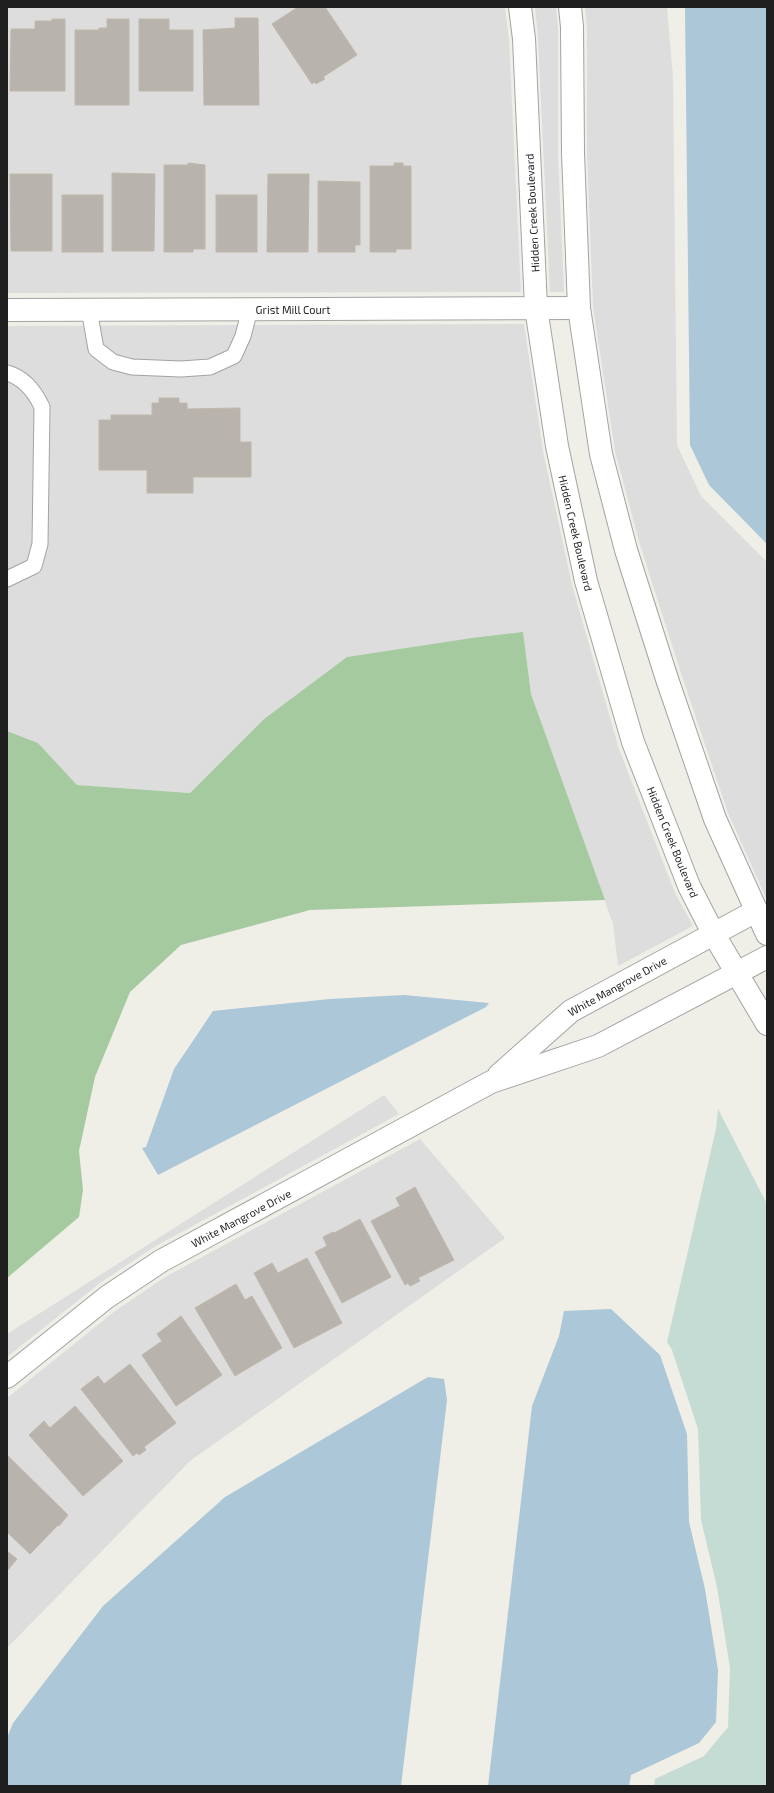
<svg xmlns="http://www.w3.org/2000/svg" width="774" height="1793" font-family="'Exo 2',sans-serif">
  <style>
    .residential { fill: #ddd }
    .forest { fill: #a5caa0 }
    .wetland { fill: #c5dcd5 }
    .water { fill: #acc7d8 }
    .building { fill: #b8b4ad; stroke: #bfb7aa }
    .lines { fill: none; stroke-linecap: round; stroke-linejoin: round }
    .lane-casing { stroke: #a3a3a3; stroke-width: 17 }
    .street-casing { stroke: #a3a3a3; stroke-width: 24 }
    .lane { stroke: #fff; stroke-width: 15 }
    .street { stroke: #fff; stroke-width: 22 }
    .labels { text-anchor: middle; dominant-baseline: central; stroke-width: 3; stroke-linejoin: round; paint-order: stroke }
    .street-label { font-size: 11px; fill: #1f1f1f; stroke: #fff }
  </style>
  <rect width="100%" height="100%" fill="#efeee7"/>
  <!-- residential -->
  <g class="residential">
    <path d="M7,7H505L509,40L521,292L7,293Z"/>
    <path d="M535,7H556L558,28V154L564,292H550L538,38Z"/>
    <path d="M585,7H667L673,77L677,445L701,496L767,562V900L728,813L681,673L640,545L615,451L593,307L587,153V27Z"/>
    <path d="M524,324L543,451L572,585L619,749L675,893L693,926L618,966L613,924L531,694L523,633L347,657L264,719L190,793L77,785L38,743L7,731V326Z"/>
    <path d="M384,1095L399,1114L154,1247L100,1283L7,1357V1334Z"/>
    <path d="M420,1139L505,1238L190,1461L7,1648V1398L115,1311L167,1276Z"/>
  </g>
  <!-- forest -->
  <path class="forest" d="M523,632L531,694L605,900L310,910L181,945L130,992L95,1077L79,1151L83,1190L79,1217L7,1278V731L38,743L77,785L190,793L264,719L347,657L472,638Z"/>
  <!-- wetland -->
  <path class="wetland" d="M718,1109L767,1204V1786H654L655,1779L704,1756L728,1727L730,1668L717,1587L701,1520L698,1429L672,1350L667,1342L716,1129Z"/>
  <!-- water -->
  <g class="water">
    <path d="M685,7H767V544L709,485L690,445Z"/>
    <path d="M404,995L489,1003L486,1007L158,1175L142,1148L146,1147L174,1069L213,1011L330,999Z"/>
    <path d="M611,1309L660,1355L687,1434L689,1522L705,1589L718,1670L716,1722L699,1743L631,1775L629,1786H488L532,1406L559,1336L564,1311Z"/>
    <path d="M428,1377L444,1379L447,1400L401,1786H7V1738L13,1723L103,1606L225,1497Z"/>
  </g>
  <!-- building -->
  <g class="building">
    <path d="M298,7H325L357,55L323,77L325,79L316,84L314,82L312,84L272,24Z"/>
    <path d="M235,18H258L259,105H204L203,30L235,28Z"/>
    <path d="M52,19H65V91H10L11,29H35V21H52Z"/>
    <path d="M107,19H129V105H75V30H99V28H107Z"/>
    <path d="M139,19H169V30H193V91H139Z"/>
    <path d="M188,163L205,165V249H193V252H164V165H188Z"/>
    <path d="M394,163H403V166H411V249H396V252H370V166H394Z"/>
    <path d="M112,173L155,174L154,251H112Z"/>
    <path d="M10,174H52V251H11Z"/>
    <path d="M268,174H309L308,252H267Z"/>
    <path d="M318,181L360,182V245H355V252H318Z"/>
    <rect x="62" y="195" width="41" height="57"/>
    <rect x="216" y="195" width="41" height="57"/>
    <path d="M159,398H179V403H187V409L240,408V442H251V477H193V493H147V470H99V420H111V415H152V403H159Z"/>
    <path d="M415,1187L454,1260L418,1278L420,1281L410,1286L408,1283L405,1285L371,1221L400,1206L396,1198Z"/>
    <path d="M360,1219L391,1277L342,1303L315,1252L327,1246L323,1237L333,1232L334,1233Z"/>
    <path d="M307,1258L342,1323L294,1348L254,1273L272,1263L278,1273Z"/>
    <path d="M236,1284L245,1300L252,1296L282,1348L235,1376L195,1308Z"/>
    <path d="M181,1316L222,1375L176,1406L142,1355L162,1341L157,1334Z"/>
    <path d="M130,1364L176,1423L144,1447L146,1450L139,1455L137,1453L133,1456L81,1389L98,1376L104,1384Z"/>
    <path d="M75,1406L123,1461L83,1496L29,1435L44,1421L50,1428Z"/>
    <path d="M7,1455L68,1515L59,1526L58,1525L30,1554L7,1532Z"/>
    <path d="M7,1551L17,1559L7,1571Z"/>
  </g>
  <g class="lines">
    <defs>
      <g id="lane">
        <path d="M89,309L96,349L113,362L132,367L181,369L210,367L234,356L243,336L250,309"/>
        <path d="M7,373C25,378 35,392 42,407L40,544L34,566L7,579"/>
      </g>
      <g id="street">
        <path d="M520,7L524,39L536,308L557,446L586,581L633,742L689,886L713,933L767,1024"/>
        <path d="M570,7L572,27L573,153L579,308L601,454L626,550L667,679L715,819L767,934"/>
        <path d="M7,310L579,308"/>
        <path d="M499,1075L571,1011L756,911"/>
        <path d="M7,1377L107,1297L161,1261L491,1082L598,1046L767,957"/>
      </g>
    </defs>
    <!-- lane casing -->
    <use href="#lane" class="lane-casing"/>
    <!-- street casing -->
    <use href="#street" class="street-casing"/>
    <!-- lane -->
    <use href="#lane" class="lane"/>
    <!-- street -->
    <use href="#street" class="street"/>
  </g>
  <g class="labels">
    <!-- street labels -->
    <g class="street-label">
      <text transform="translate(532 213) rotate(-93)">Hidden Creek Boulevard</text>
      <text x="293" y="309">Grist Mill Court</text>
      <text transform="translate(576 533) rotate(77)">Hidden Creek Boulevard</text>
      <text transform="translate(673 842) rotate(68)">Hidden Creek Boulevard</text>
      <text transform="translate(617 986) rotate(-29)">White Mangrove Drive</text>
      <text transform="translate(241 1218) rotate(-28)">White Mangrove Drive</text>
    </g>
  </g>
  <!-- border -->
  <rect width="774" height="1793" fill="none" stroke="#1f1f1f" stroke-width="16"/>
</svg>
